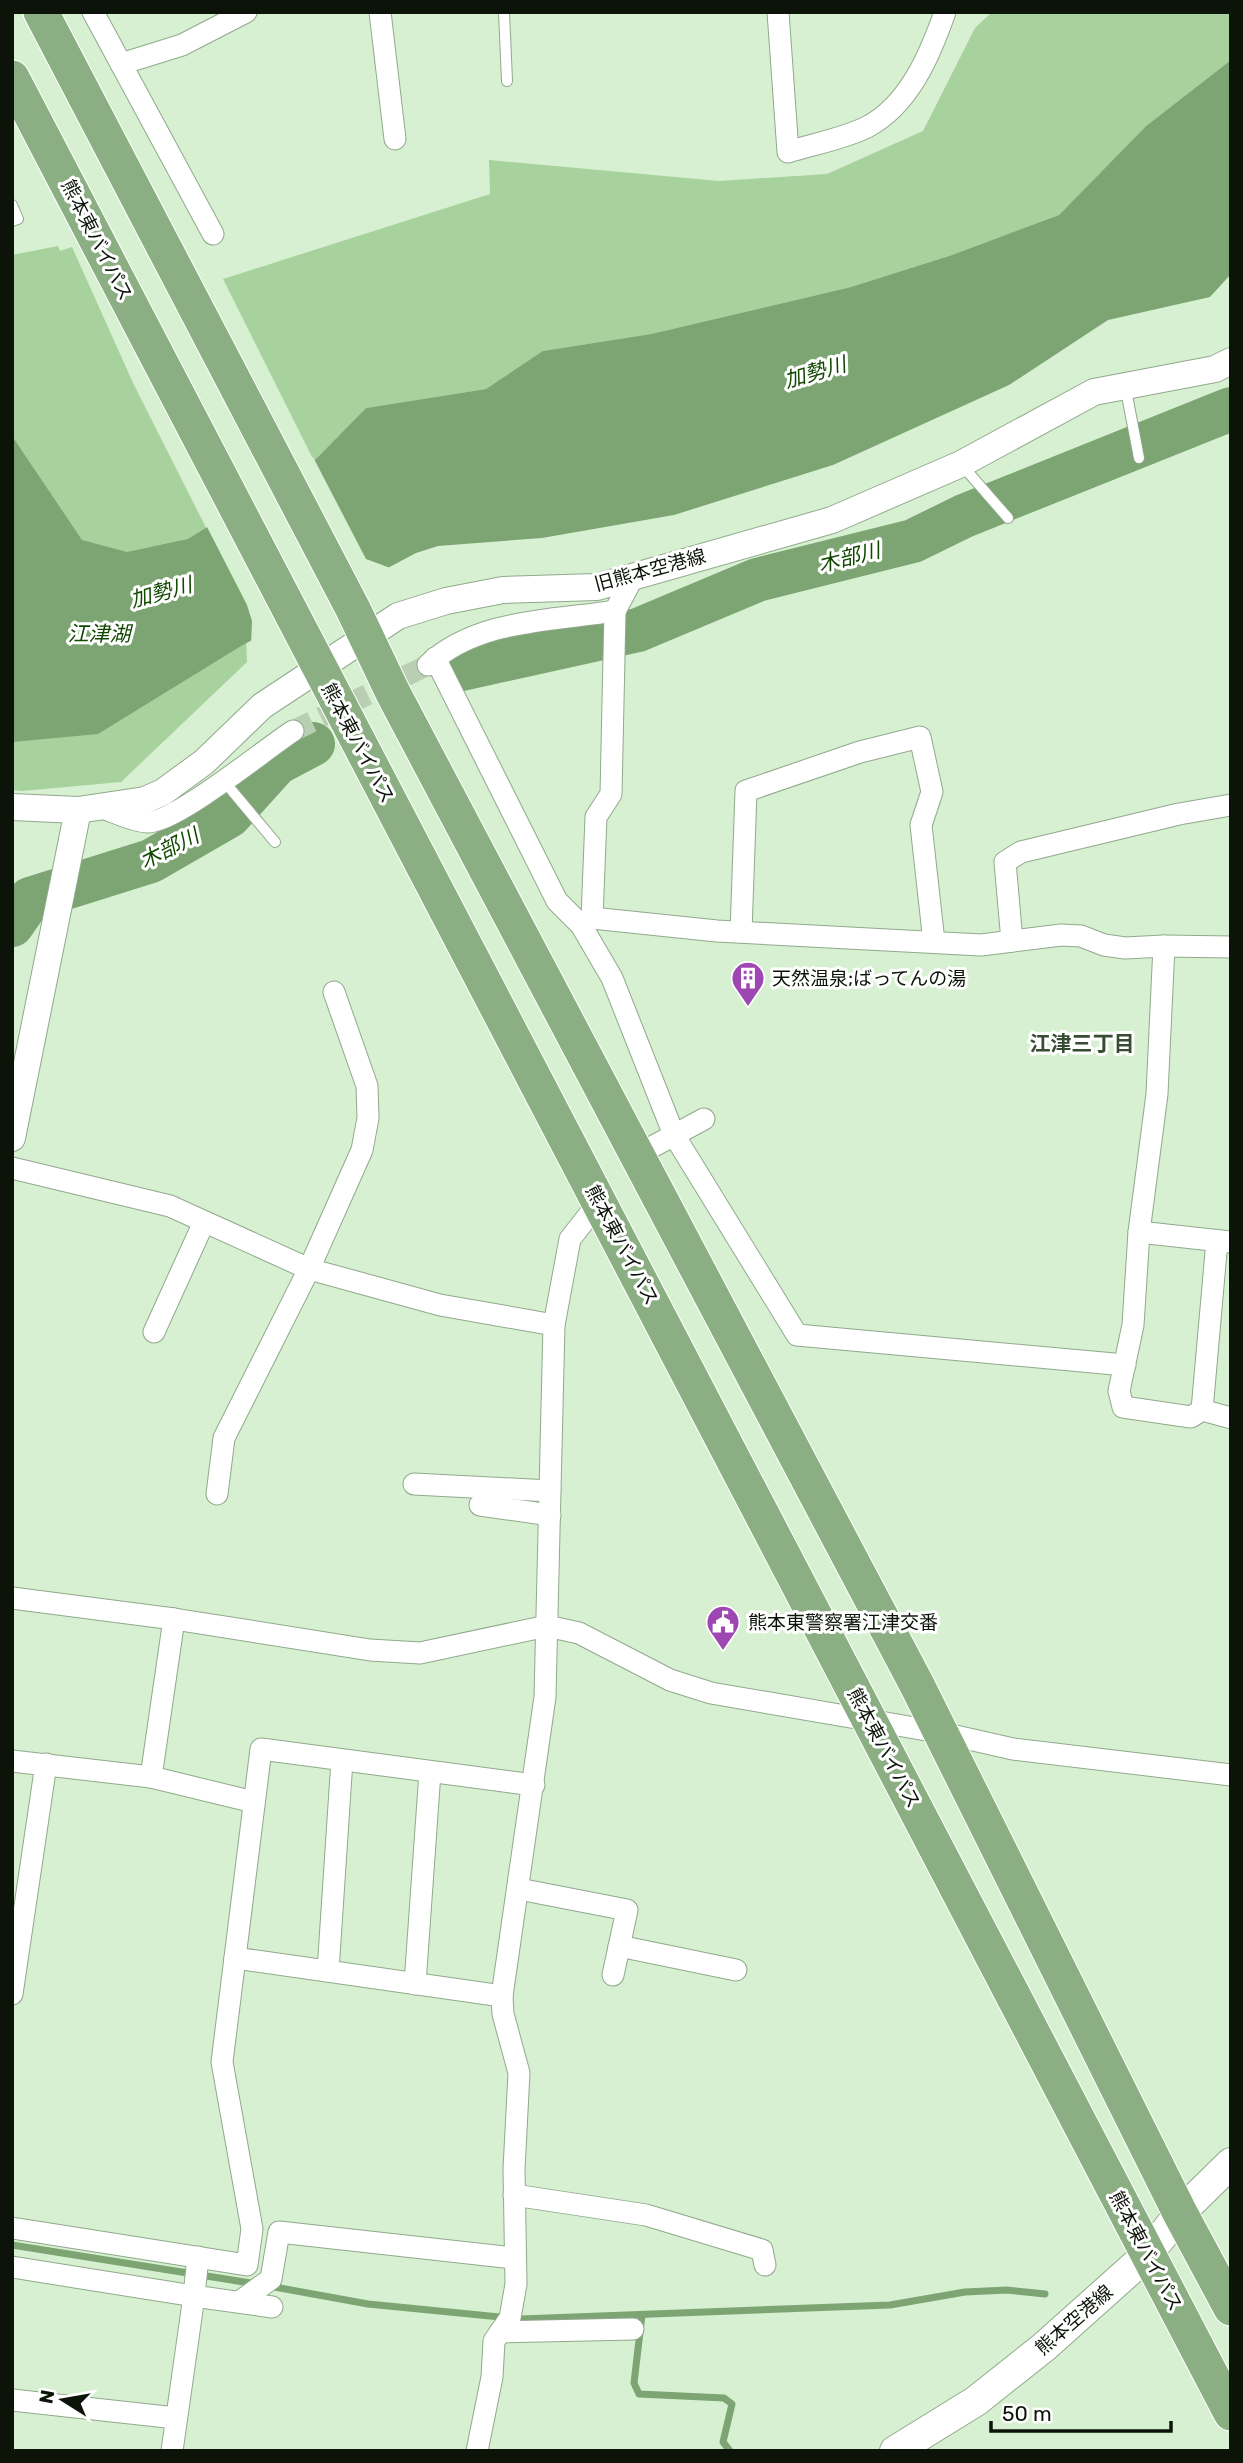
<svg xmlns="http://www.w3.org/2000/svg" width="1243" height="2463" font-family="Rubik,'Noto Sans JP',sans-serif">
  <style>
    .green { fill: #a7d19d }
    .water { fill: #7ca573 }
    .pier { fill: #d7f0d1 }
    .lines { fill: none; stroke-linecap: round; stroke-linejoin: round }
    .stream { stroke: #7ca573; stroke-width: 7 }
    .river { stroke: #7ca573; stroke-width: 44 }
    .minor-tunnel { stroke: #b9cfb3; stroke-width: 21; stroke-dasharray: 21 10; stroke-linecap: butt }
    .service-casing { stroke: #91a98c; stroke-width: 12 }
    .minor-casing { stroke: #91a98c; stroke-width: 23 }
    .tertiary-casing { stroke: #91a98c; stroke-width: 28 }
    .secondary-casing { stroke: #91a98c; stroke-width: 32 }
    .trunk-casing { stroke: #fff; stroke-width: 37 }
    .service { stroke: #fff; stroke-width: 10 }
    .minor { stroke: #fff; stroke-width: 21 }
    .tertiary { stroke: #fff; stroke-width: 26 }
    .secondary { stroke: #fff; stroke-width: 30 }
    .trunk { stroke: #8baf82; stroke-width: 35 }
    .labels { text-anchor: middle; dominant-baseline: central; stroke-width: 6; stroke-linejoin: round; paint-order: stroke }
    .street-label { font-size: 19px; fill: #0c140a; stroke: #fff }
    .poi-label { font-size: 19px; fill: #0c140a; stroke: #fff; text-anchor: start }
    .water-label { font-size: 21px; font-style: italic; fill: #114800; stroke: #fff }
    .neighbourhood-label { font-size: 21px; font-weight: bold; fill: #374c32; stroke: #fff }
  </style>
  <rect width="100%" height="100%" fill="#d7f0d1"/>
  <!-- green -->
  <g class="green">
    <path d="M992,12H1231V60L1146,126L1059,215L952,255L851,287L651,334L544,351L486,389L366,408L314,461L223,279L490,194L489,160L719,181L827,174L923,131L975,28Z"/>
    <path d="M58,246L60,251L72,247L134,385L245,605L247,662L121,782L22,791L12,790V255Z"/>
  </g>
  <!-- water -->
  <path class="water" d="M1231,60V274L1210,297L1108,320L1009,385L833,465L674,515L542,538L438,546L416,553L241,646L98,734L12,742V436L82,540L127,552L188,539L314,461L366,408L486,389L543,351L651,334L851,287L952,255L1059,215L1146,126Z"/>
  <!-- pier -->
  <path class="pier" d="M313,457L366,559L393,569L251,645L252,621L247,605L206,525Z"/>
  <g class="lines">
    <!-- stream -->
    <g class="stream">
      <path d="M12,2245L257,2284"/>
      <path d="M269,2286L368,2304L521,2319L890,2305L965,2292L1007,2290L1045,2294"/>
      <path d="M642,2315L634,2383L639,2394L724,2398L732,2404L723,2442L730,2451"/>
    </g>
    <!-- river -->
    <g class="river">
      <path d="M457,670L638,630L757,580L913,541L964,516L1231,409"/>
      <path d="M12,925L30,899L151,861L229,816L277,763L313,744"/>
    </g>
    <!-- minor-tunnel -->
    <path class="minor-tunnel" d="M293,731L428,665"/>
    <defs>
      <g id="service">
        <path d="M504,12L507,81"/>
        <path d="M12,205L18,219L12,221"/>
        <path d="M1125,385L1139,458"/>
        <path d="M961,464L1008,518"/>
        <path d="M223,780L275,842"/>
      </g>
      <g id="minor">
        <path d="M93,12L213,234"/>
        <path d="M380,12L395,139"/>
        <path d="M778,12L788,152C813,144 843,139 867,127C909,105 930,55 945,12"/>
        <path d="M121,64L182,45L246,12"/>
        <path d="M435,658L557,901L581,925L612,978L674,1135L797,1335L1125,1365"/>
        <path d="M428,665C477,619 552,621 615,611L632,579"/>
        <path d="M100,807C115,812 131,821 147,822C174,824 265,749 293,731"/>
        <path d="M592,918L596,817L611,794L615,611"/>
        <path d="M581,925L592,918L717,931L981,945L1061,935L1081,936L1104,945L1125,948L1164,946L1157,1094L1139,1232L1133,1325L1119,1391L1123,1407L1191,1417L1202,1410L1231,1418"/>
        <path d="M741,932L746,791L860,752L920,737L932,792L921,825L934,942"/>
        <path d="M1012,941L1005,862L1021,852L1179,814L1231,805"/>
        <path d="M1164,946L1231,947"/>
        <path d="M637,1155L704,1119"/>
        <path d="M12,1168L170,1206L309,1269L440,1305L554,1325"/>
        <path d="M1139,1232L1230,1242"/>
        <path d="M154,1332L204,1222"/>
        <path d="M1202,1410L1217,1241"/>
        <path d="M414,1484L550,1491"/>
        <path d="M217,1494L224,1438L309,1269L362,1150L368,1118L367,1086L334,992"/>
        <path d="M480,1505L550,1515"/>
        <path d="M12,1598L174,1619L370,1650L420,1653L547,1626L579,1633L670,1680L711,1693L938,1732L1013,1749L1231,1775"/>
        <path d="M12,1761L151,1777L254,1802"/>
        <path d="M151,1777L174,1619"/>
        <path d="M519,1889L627,1910L613,1975"/>
        <path d="M619,1946L736,1970"/>
        <path d="M235,1958L502,1996"/>
        <path d="M328,1971L342,1760"/>
        <path d="M415,1984L430,1772"/>
        <path d="M12,1994L46,1764"/>
        <path d="M514,2195L646,2215L762,2250L765,2265"/>
        <path d="M12,2228L247,2265L252,2229L222,2062L261,1749L534,1785"/>
        <path d="M198,2257L194,2296L272,2307"/>
        <path d="M12,2267L194,2296L172,2451"/>
        <path d="M239,2302L271,2279L279,2232L513,2258"/>
        <path d="M500,2332L633,2329"/>
        <path d="M12,2400L176,2418"/>
        <path d="M477,2451L492,2377L494,2341L510,2318L516,2284L514,2169L519,2073L503,2014L502,1996L545,1697L554,1325L570,1239L599,1202"/>
      </g>
      <g id="tertiary">
        <path d="M12,807L78,810L145,800L163,792L204,762L262,706L398,616L446,601L503,590L597,587L832,520L961,464L1094,392L1215,369L1231,361"/>
        <path d="M12,1138L78,810"/>
      </g>
      <path id="secondary" d="M895,2451L976,2401L1044,2347L1148,2254L1180,2213L1231,2163"/>
      <g id="trunk">
        <path d="M41,12L353,609L393,693L917,1685L1180,2213L1231,2308"/>
        <path d="M12,78L1231,2413"/>
      </g>
    </defs>
    <!-- service casing -->
    <use href="#service" class="service-casing"/>
    <!-- minor casing -->
    <use href="#minor" class="minor-casing"/>
    <!-- tertiary casing -->
    <use href="#tertiary" class="tertiary-casing"/>
    <!-- secondary casing -->
    <use href="#secondary" class="secondary-casing"/>
    <!-- trunk casing -->
    <use href="#trunk" class="trunk-casing"/>
    <!-- service -->
    <use href="#service" class="service"/>
    <!-- minor -->
    <use href="#minor" class="minor"/>
    <!-- tertiary -->
    <use href="#tertiary" class="tertiary"/>
    <!-- secondary -->
    <use href="#secondary" class="secondary"/>
    <!-- trunk -->
    <use href="#trunk" class="trunk"/>
  </g>
  <!-- icons -->
  <defs>
    <symbol id="building-pin" viewBox="-11 -11 22 30"><path d="M0 17L-7.5 6A9.5 9.5 0 1 1 7.5 6Z" fill="#9e46b2" stroke="#fff"/><path d="M-4-6H4V6H1V3H-1V6H-4ZM-2.5-4.3h1.7v1.8h-1.7ZM.8-4.3h1.7v1.8H.8ZM-2.5-1h1.7V.8h-1.7ZM.8-1h1.7V.8H.8Z" fill="#fff"/></symbol>
    <symbol id="civic-pin" viewBox="-11 -11 22 30"><path d="M0 17L-7.5 6A9.5 9.5 0 1 1 7.5 6Z" fill="#9e46b2" stroke="#fff"/><path d="M-.6-6.5H3V-4.5H.6V-3L4-1V1h2V6H-6V1h2V-1L-.6-3ZM-1.2 2.5V6h2.4V2.5Z" fill="#fff"/></symbol>
  </defs>
  <g fill-rule="evenodd">
    <use href="#building-pin" x="729" y="959" width="38" height="52"/>
    <use href="#civic-pin" x="704" y="1603" width="38" height="52"/>
  </g>
  <g class="labels">
    <!-- street labels -->
    <g class="street-label">
      <text transform="translate(97 240) rotate(63)">熊本東バイパス</text>
      <text transform="translate(650 570) rotate(-15)">旧熊本空港線</text>
      <text transform="translate(358 743) rotate(62)">熊本東バイパス</text>
      <text transform="translate(622 1245) rotate(62)">熊本東バイパス</text>
      <text transform="translate(884 1748) rotate(62)">熊本東バイパス</text>
      <text transform="translate(1146 2251) rotate(62)">熊本東バイパス</text>
      <text transform="translate(1074 2320) rotate(-41)">熊本空港線</text>
    </g>
    <!-- poi labels -->
    <g class="poi-label">
      <text x="772" y="978">天然温泉;ばってんの湯</text>
      <text x="748" y="1622">熊本東警察署江津交番</text>
    </g>
    <!-- water labels -->
    <g class="water-label">
      <text transform="translate(815 372) rotate(-16)">加勢川</text>
      <text transform="translate(849 557) rotate(-14)">木部川</text>
      <text transform="translate(161 592) rotate(-15)">加勢川</text>
      <text x="99" y="633">江津湖</text>
      <text transform="translate(169 848) rotate(-27)">木部川</text>
    </g>
    <!-- neighbourhood labels -->
    <g class="neighbourhood-label">
      <text x="1082" y="1043">江津三丁目</text>
    </g>
  </g>
  <!-- border -->
  <rect width="1243" height="2463" fill="none" stroke="#0c140a" stroke-width="28"/>
  <!-- north arrow -->
  <g transform="translate(63 2400) rotate(281)" stroke="#ffffff" stroke-width="5" paint-order="stroke">
  <path d="M0-5L12 26L0 18L-12 26Z" fill="#0c140a"/>
  <text y="-10" font-size="19" font-weight="bold" text-anchor="middle" fill="#0c140a">N</text>
  </g>
  <!-- scale -->
  <path d="M991 2421v10h180v-10" fill="none" stroke="#0c140a" stroke-width="3.5"/>
  <text x="1002" y="2421" font-size="21" fill="#0c140a" stroke="#ffffff" stroke-width="5" paint-order="stroke">50 m</text>
</svg>
